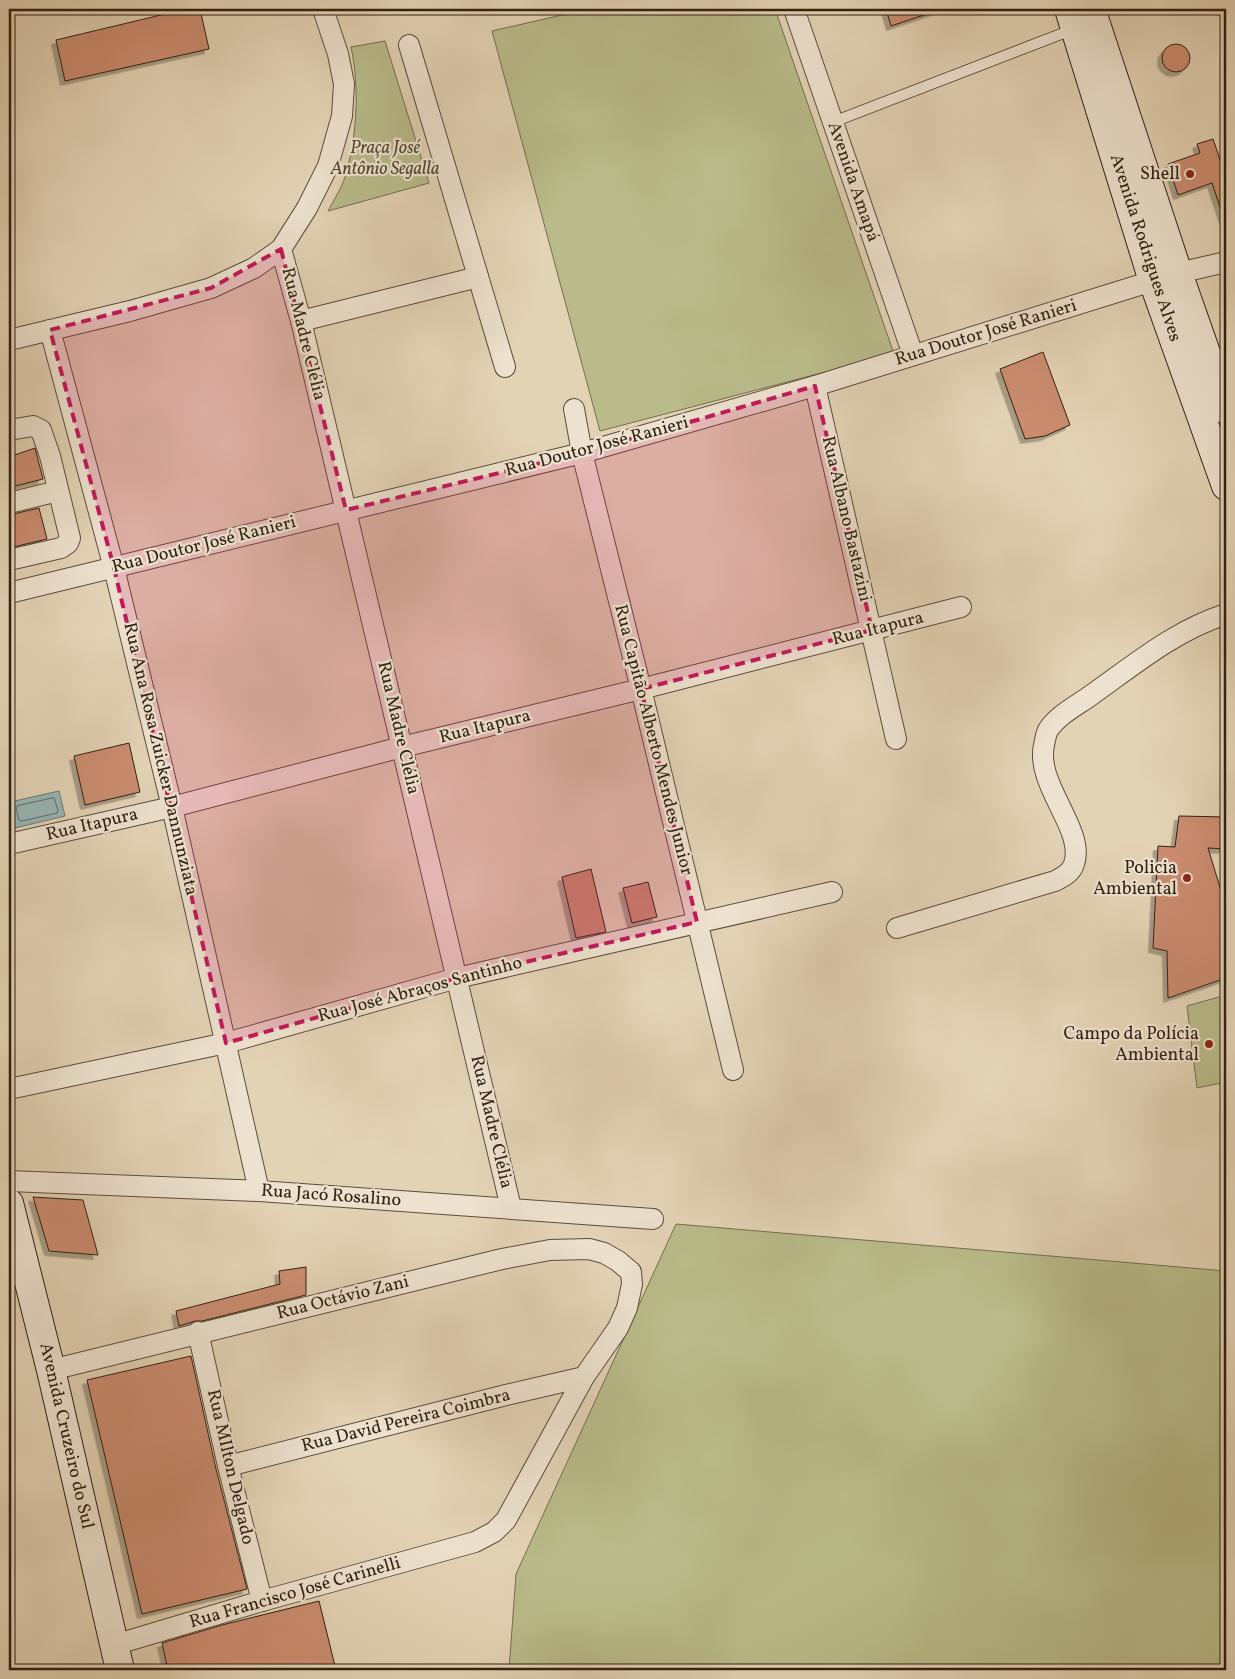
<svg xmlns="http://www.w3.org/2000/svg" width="1235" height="1679" font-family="Vollkorn,serif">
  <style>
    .green { fill: #b9bb8a; stroke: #746e4e }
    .water { fill: #97b6b6; stroke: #6e7a74 }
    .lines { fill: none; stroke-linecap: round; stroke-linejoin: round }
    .shore { stroke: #646b64; stroke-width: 1 }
    .building { fill: #cb8c70; stroke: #302012; filter: url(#shadow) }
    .lane-casing { stroke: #5d4d3b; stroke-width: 12 }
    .street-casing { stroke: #5d4d3b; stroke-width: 22 }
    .secondary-casing { stroke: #302012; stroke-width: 30 }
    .lane { stroke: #ede2cf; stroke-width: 10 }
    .street { stroke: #ede2cf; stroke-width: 20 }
    .secondary { stroke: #ede2cf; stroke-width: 28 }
    .marked { fill: #c2185b; fill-opacity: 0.2; stroke: #c2185b; stroke-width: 4; stroke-dasharray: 10 6; stroke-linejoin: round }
    .poi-dot { fill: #8f2418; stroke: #ede2cf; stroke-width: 2 }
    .labels { text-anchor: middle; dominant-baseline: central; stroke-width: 4.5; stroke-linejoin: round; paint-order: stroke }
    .park-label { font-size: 18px; font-style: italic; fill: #524730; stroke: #ede2cf }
    .poi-label { font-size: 18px; fill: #302012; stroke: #ede2cf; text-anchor: end }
    .street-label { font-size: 18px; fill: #302012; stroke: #ede2cf }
  </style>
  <defs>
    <filter id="shadow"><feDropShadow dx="-4.5" dy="4.5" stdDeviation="0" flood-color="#0004"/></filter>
  </defs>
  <rect width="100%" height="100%" fill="#e3d3b5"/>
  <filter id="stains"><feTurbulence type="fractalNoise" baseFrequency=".004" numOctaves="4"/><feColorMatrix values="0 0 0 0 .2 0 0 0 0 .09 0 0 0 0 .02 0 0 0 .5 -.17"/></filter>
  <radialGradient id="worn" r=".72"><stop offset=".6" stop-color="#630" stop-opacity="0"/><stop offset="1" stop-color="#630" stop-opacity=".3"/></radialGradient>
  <!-- green -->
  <g class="green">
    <path d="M588,9H775L894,354L600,431L492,31Z"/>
    <path d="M385,41L429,183L328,211C333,201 340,191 344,180C357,140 360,88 351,47Z"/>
    <path d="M1226,995V1082L1197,1088L1187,1006Z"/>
    <path d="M676,1224L1226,1271V1670H509L516,1574Z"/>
  </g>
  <!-- water -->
  <path class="water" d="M59,791L65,816L15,828L10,802Z"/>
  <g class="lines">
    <!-- shore -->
    <path class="shore" d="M54,798L58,810L57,813L22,821L19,820L16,808L17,806Z"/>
  </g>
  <!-- building -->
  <g class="building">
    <path d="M186,9H200L209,49L65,81L56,40Z"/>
    <path d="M886,9H936V11L891,26Z"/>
    <circle cx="1176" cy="58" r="14"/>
    <path d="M1213,139L1226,177V219H1224L1212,183L1178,195L1168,164L1200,153L1197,144Z"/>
    <path d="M1043,352L1070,425L1045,436L1025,439L1000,369Z"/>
    <path d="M35,448L43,479L11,487L9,457Z"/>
    <path d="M39,508L47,539L9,548V515Z"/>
    <path d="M129,743L140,792L85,805L74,756Z"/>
    <path d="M1179,816L1226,817V849L1208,848L1226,907V978L1168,998L1167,951L1153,948L1158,846L1175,847Z"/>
    <path d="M591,869L606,932L576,938L562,877Z"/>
    <path d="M648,882L657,917L632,923L623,888Z"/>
    <path d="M33,1197L83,1200L98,1255L49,1251Z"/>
    <path d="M306,1267V1295L202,1321H195L179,1326L176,1311L280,1284L279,1271Z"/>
    <path d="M191,1356L216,1469L247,1589L142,1614L87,1380Z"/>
    <path d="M319,1601L336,1670H168L162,1643L222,1625Z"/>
  </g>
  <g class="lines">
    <defs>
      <path id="lane" d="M833,122L1074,29"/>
      <g id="street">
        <path d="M794,9L913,355"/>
        <path d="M409,45L505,367"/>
        <path d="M281,249L301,321L511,1208"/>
        <path d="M301,321L478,277"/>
        <path d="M50,330L114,568L172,807L259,1191"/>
        <path d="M9,340L130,311L211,288L254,268L281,249L307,208L328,166L342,116L344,84L338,54L323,9"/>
        <path d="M815,386L896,739"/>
        <path d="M574,409L582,453L641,689L733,1070"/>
        <path d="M9,430L33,426L41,430L50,456L70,538L68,543L61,548L9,560"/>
        <path d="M9,503L58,491"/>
        <path d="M9,593L582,453L815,386L1178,273L1226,262"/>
        <path d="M9,844L172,807L402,747L641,689L961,607"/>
        <path d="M897,928L1055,881C1063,877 1071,873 1074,864C1086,830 1035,785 1044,745C1045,740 1046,734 1048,730C1058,715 1076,706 1090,696C1134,665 1174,631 1226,614"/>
        <path d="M9,1089L226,1043L457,978L832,892"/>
        <path d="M9,1181L259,1191L653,1219"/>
        <path d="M198,1332L228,1466L262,1601"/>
        <path d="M51,1370L502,1259L550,1250L589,1249L604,1253L618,1261L631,1272L632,1284L627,1308L618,1328L584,1377L506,1520L494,1532L475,1542L262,1601L114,1645"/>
        <path d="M228,1466L506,1395L584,1377"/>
      </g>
      <g id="secondary">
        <path d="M1069,9L1153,281L1226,486"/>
        <path d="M1091,9L1178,273L1226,410"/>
        <path d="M9,1203L51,1370L120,1670"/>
      </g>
    </defs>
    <!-- lane casing -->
    <use href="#lane" class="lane-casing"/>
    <!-- street casing -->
    <use href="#street" class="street-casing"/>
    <!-- secondary casing -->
    <use href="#secondary" class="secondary-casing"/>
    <!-- lane -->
    <use href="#lane" class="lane"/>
    <!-- street -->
    <use href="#street" class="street"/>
    <!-- secondary -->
    <use href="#secondary" class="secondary"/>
  </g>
  <!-- marked area -->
  <path class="marked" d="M281,249L346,510L582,453L815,386L872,630L641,689L697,922L457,978L226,1043L114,568L50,330L211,288Z"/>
  <!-- markers -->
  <g class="poi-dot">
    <circle cx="1190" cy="174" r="5"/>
    <circle cx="1187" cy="878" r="5"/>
    <circle cx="1209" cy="1044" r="5"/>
  </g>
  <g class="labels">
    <!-- park labels -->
    <g class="park-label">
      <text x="385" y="148">Praça José<tspan x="385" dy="21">Antônio Segalla</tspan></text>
    </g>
    <!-- poi labels -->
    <g class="poi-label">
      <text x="1180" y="174">Shell</text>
      <text x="1177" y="868">Policia<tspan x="1177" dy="21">Ambiental</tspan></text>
      <text x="1199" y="1034">Campo da Polícia<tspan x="1199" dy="21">Ambiental</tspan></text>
    </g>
    <!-- street labels -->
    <g class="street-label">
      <text transform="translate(853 182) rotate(71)">Avenida Amapá</text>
      <text transform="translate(1145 248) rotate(72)">Avenida Rodrigues Alves</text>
      <text transform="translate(986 333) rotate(-17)">Rua Doutor José Ranieri</text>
      <text transform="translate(303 334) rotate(76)">Rua Madre Clélia</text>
      <text transform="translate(597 447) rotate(-15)">Rua Doutor José Ranieri</text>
      <text transform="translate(846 519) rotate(77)">Rua Albano Bastazini</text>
      <text transform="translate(204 545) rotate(-14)">Rua Doutor José Ranieri</text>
      <text transform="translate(878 629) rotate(-14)">Rua Itapura</text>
      <text transform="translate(485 727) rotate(-14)">Rua Itapura</text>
      <text transform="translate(398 728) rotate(77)">Rua Madre Clélia</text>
      <text transform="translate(653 740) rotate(76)">Rua Capitão Alberto Mendes Junior</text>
      <text transform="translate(160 759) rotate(77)">Rua Ana Rosa Zuicker Dannunziata</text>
      <text transform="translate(92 825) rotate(-13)">Rua Itapura</text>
      <text transform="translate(420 990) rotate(-15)">Rua José Abraços Santinho</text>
      <text transform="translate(491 1122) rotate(77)">Rua Madre Clélia</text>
      <text transform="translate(331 1196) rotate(4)">Rua Jacó Rosalino</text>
      <text transform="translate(343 1298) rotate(-14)">Rua Octávio Zani</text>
      <text transform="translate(406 1421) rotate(-14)">Rua David Pereira Coimbra</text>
      <text transform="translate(66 1436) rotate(77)">Avenida Cruzeiro do Sul</text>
      <text transform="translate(230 1467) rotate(77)">Rua MIlton Delgado</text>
      <text transform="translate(295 1593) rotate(-16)">Rua Francisco José Carinelli</text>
    </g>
  </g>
  <!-- margin -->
  <rect width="1235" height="1679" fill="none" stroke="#e3d3b5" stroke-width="30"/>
  <rect x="10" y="10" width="1215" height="1659" fill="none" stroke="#302012" stroke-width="2.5"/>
  <rect x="15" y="15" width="1205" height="1649" fill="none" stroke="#302012"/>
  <rect width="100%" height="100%" filter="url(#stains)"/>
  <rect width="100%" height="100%" fill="url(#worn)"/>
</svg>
